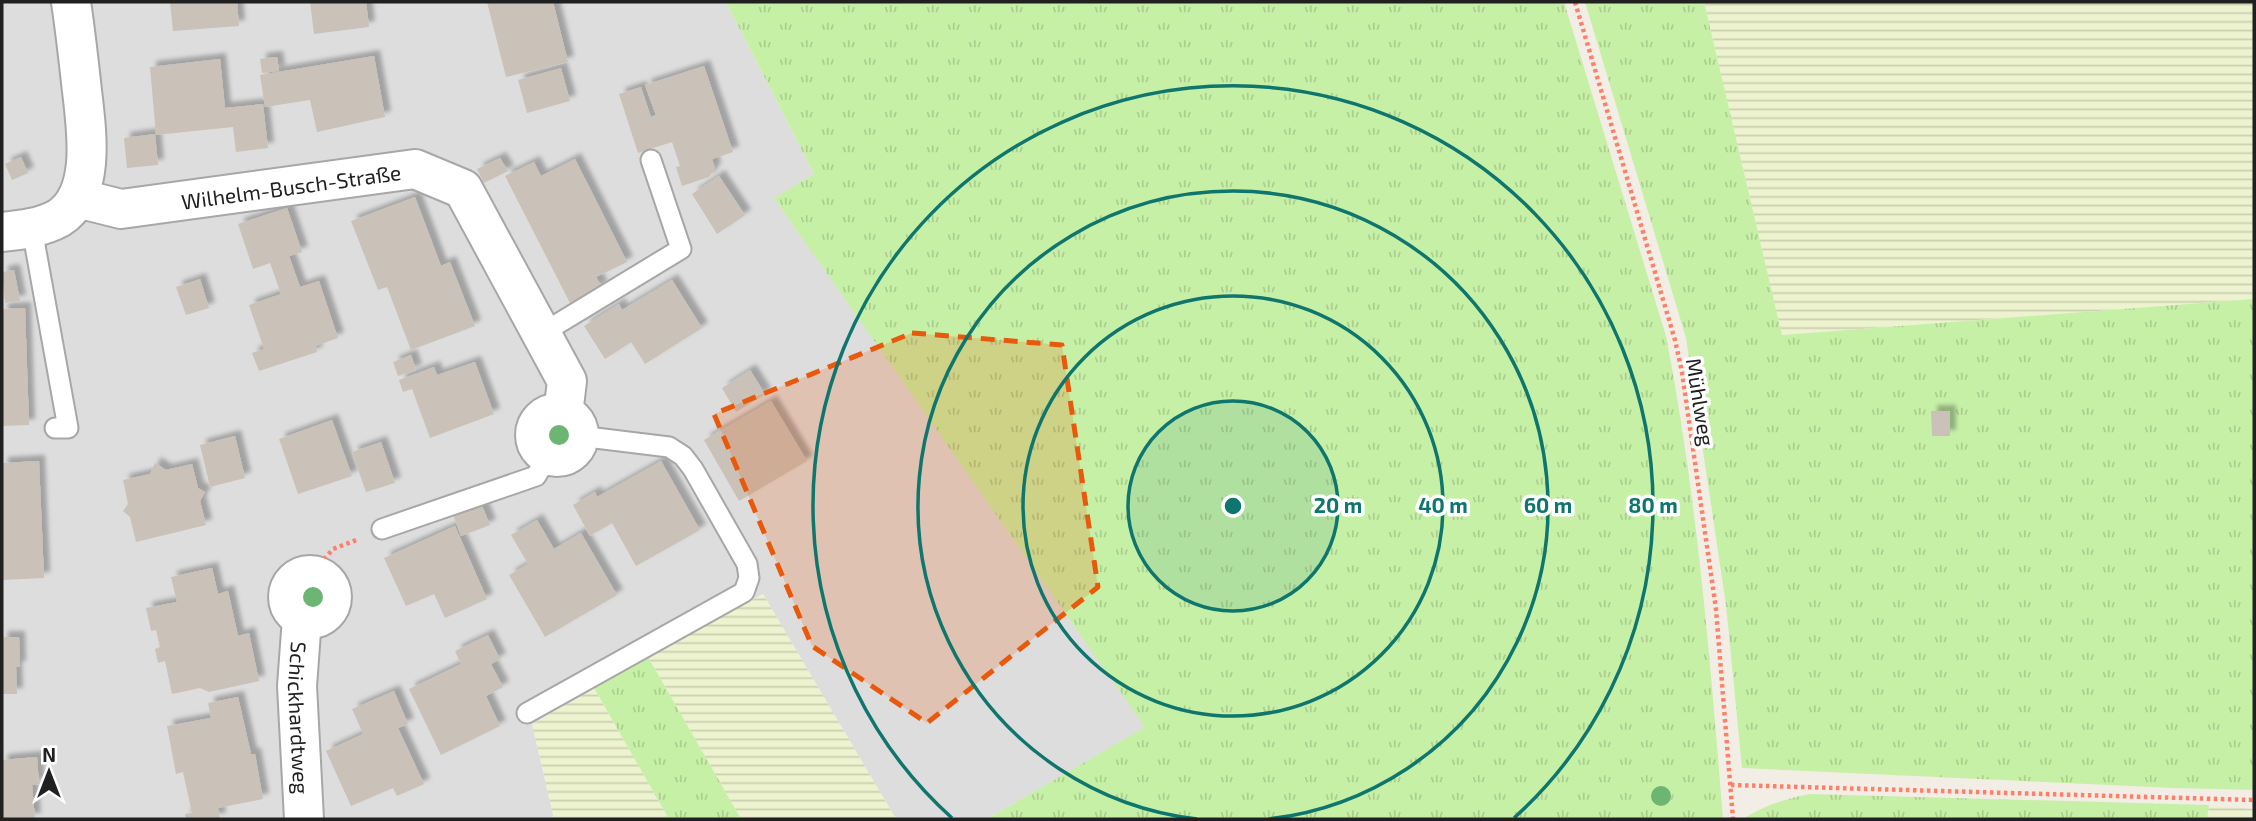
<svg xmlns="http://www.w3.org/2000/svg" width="2256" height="821" font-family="'Exo 2',sans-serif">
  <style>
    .residential { fill: #dedddd }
    .farmland { fill: url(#farmland-rules) }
    .grass { fill: url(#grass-tufts) }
    .building { fill: #cac1b8; filter: url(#shadow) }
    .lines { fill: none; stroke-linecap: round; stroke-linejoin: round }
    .service-casing { stroke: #a7a7a7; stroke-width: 23 }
    .minor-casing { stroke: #a7a7a7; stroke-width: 42 }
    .path { stroke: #ff8069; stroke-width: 4.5; stroke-dasharray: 3.5 3.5; stroke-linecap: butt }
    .service { stroke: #fff; stroke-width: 19 }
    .minor { stroke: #fff; stroke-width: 38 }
    .tree { fill: #6db572 }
    .marked { fill: #e8590c; fill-opacity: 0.2; stroke: #e8590c; stroke-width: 5; stroke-dasharray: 14 9; stroke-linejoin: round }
    .ring { fill: none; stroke: #0f766e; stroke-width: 3.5 }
    .labels { text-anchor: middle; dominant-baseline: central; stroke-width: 7; stroke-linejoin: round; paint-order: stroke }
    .street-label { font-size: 21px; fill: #202020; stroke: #fff }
    .centre { fill: #0f766e; stroke: #fff; stroke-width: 3.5 }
    .ring-label { font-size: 21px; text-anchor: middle; font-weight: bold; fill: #0f766e; stroke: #fff; stroke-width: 7; stroke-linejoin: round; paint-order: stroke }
  </style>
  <defs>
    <pattern id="farmland-rules" width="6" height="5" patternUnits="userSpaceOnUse" patternTransform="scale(1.75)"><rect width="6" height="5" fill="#edf2cf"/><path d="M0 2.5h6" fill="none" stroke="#cbcfb1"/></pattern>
    <pattern id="grass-tufts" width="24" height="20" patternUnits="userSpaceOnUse" patternTransform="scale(1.75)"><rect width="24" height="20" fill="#c7f0a7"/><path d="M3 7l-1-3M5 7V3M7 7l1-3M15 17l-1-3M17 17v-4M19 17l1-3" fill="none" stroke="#abce8f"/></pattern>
    <filter id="shadow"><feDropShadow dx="6" dy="-6" stdDeviation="2" flood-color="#0004"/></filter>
  </defs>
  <rect width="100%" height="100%" fill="#f2eee6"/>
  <!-- residential -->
  <path class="residential" d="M2,2H726L814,174L775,199L1146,727L987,819H896L763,594L648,657L532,724L554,819H2Z"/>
  <!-- farmland -->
  <g class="farmland">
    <path d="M1704,2H2254V299L1782,335Z"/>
    <path d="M763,594L896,819H741L648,657Z"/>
    <path d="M594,688L669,819H554L532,724Z"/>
    <path d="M2209,805L2254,809V819H2207Z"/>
  </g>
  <!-- grass -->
  <g class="grass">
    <path d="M726,2H1564L1666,336C1697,495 1710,658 1723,819H987L1145,727L774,198L814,174Z"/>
    <path d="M1585,2H1704L1782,335L2254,299V790L2173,788L1742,768L1726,605L1686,338Z"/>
    <path d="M648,657L741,819H669L594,688Z"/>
    <path d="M1810,794L2209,805L2207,819H1743C1763,806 1787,798 1810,794Z"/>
  </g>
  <!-- building -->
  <g class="building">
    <path d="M170,2H237L239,26L173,31Z"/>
    <path d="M310,2H366L369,27L314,34Z"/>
    <path d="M487,2H553L568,62L506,77Z"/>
    <path d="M374,56L385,117L317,132L310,100L265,107L260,75Z"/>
    <path d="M277,57L279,71L262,73L260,59Z"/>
    <path d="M220,59L225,108L263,104L268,148L236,152L233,127L156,135L150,67Z"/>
    <path d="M704,66L733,152L712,159L715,168L709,177L682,186L676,167L680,166L672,142L638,153L619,94L641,87L651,117L656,115L645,85Z"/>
    <path d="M561,68L570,101L527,113L518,80Z"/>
    <path d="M155,134L158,165L127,168L124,138Z"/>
    <path d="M21,157L28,173L12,180L5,164Z"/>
    <path d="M500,158L508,171L484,183L477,169Z"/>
    <path d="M575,159L627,262L596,277L602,287L570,303L505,176L534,162L541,176Z"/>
    <path d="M719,176L745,215L717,234L692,194Z"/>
    <path d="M415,197L441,266L450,262L475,326L411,350L387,287L378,290L351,221Z"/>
    <path d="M287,208L302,252L289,256L300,287L319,281L338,338L315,346L317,352L259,371L252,353L264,349L249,305L281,294L270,263L253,269L238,224Z"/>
    <path d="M14,270L20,301L5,303L2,272Z"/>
    <path d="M200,279L209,308L186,315L176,287Z"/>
    <path d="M672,280L702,328L645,364L631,342L605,359L584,326L619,304L622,310Z"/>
    <path d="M25,308L29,425L2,426V309Z"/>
    <path d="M411,355L416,370L398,376L393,362Z"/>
    <path d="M475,362L494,414L430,438L412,389L403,392L399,380L434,367L437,375Z"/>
    <path d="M750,370L765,394L736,412L722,388Z"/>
    <path d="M771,401L807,461L739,501L704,440Z"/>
    <path d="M1931,411H1950V436H1932Z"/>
    <path d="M332,420L352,476L298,494L279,439Z"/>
    <path d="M235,436L245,478L210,487L200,445Z"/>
    <path d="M381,442L395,483L366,492L352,452Z"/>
    <path d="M39,461L44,578L2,580V463Z"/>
    <path d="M661,461L700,530L636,566L612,523L590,536L573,505L595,492L597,497Z"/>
    <path d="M155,463L166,470L192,464L198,488L205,492L200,501L206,525L136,542L130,517L123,511L128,504L123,480L150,474Z"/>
    <path d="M480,501L490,525L461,536L452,512Z"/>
    <path d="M537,520L554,549L581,533L617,595L545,637L509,575L528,564L511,535Z"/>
    <path d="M455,526L487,599L445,618L434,594L406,606L384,558Z"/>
    <path d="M212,568L218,594L228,591L238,636L249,633L259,681L209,692L200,688L172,694L165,661L158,663L155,649L160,647L156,630L151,631L146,608L177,602L171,577Z"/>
    <path d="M488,635L500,659L491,664L503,687L486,696L500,726L441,755L409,689L461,664L455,651Z"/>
    <path d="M2,637H19L20,667H16L17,694H2Z"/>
    <path d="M394,691L408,724L398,728L424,784L397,796L393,788L351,806L326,751L363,734L352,709Z"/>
    <path d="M238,697L251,754H255L263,799L218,808L220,819H186L185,814L192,813L183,772L176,774L167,726L211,718L208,703Z"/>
    <path d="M37,757L39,784L32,785L35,819H2V760Z"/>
  </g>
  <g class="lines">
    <defs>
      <g id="service">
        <path d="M32,229L68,428H55"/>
        <path d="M541,334L681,249L651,160"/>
        <path d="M382,529L536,476L548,456"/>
        <path d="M527,713L744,592L749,578L747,564L693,469L683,456L669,447L579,436"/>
      </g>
      <g id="minor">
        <path id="s1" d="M77,198L121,209L415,169L463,189L567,381L563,414"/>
        <path d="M2,232C21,230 41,228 59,218C99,193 85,121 81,82C78,55 75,28 71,2"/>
        <circle cx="557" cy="435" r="22"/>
        <circle cx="310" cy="597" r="22"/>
        <path id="s2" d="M302,618L297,686L304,819"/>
      </g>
    </defs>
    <!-- service casing -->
    <use href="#service" class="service-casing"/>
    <!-- minor casing -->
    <use href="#minor" class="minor-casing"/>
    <!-- path -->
    <g class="path">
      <path d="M1575,2L1675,340L1682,372L1716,609L1733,819"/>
      <path d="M310,575L333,549L359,539"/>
      <path d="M1731,785L2254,800"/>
    </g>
    <!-- service -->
    <use href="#service" class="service"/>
    <!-- minor -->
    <use href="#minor" class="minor"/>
  </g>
  <!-- trees -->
  <g class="tree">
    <circle cx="559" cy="435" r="10"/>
    <circle cx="313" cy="597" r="10"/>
    <circle cx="1661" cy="796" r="10"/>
  </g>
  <!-- marked area -->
  <path class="marked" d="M912,333L1062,345L1098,587L927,723L812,646L714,414Z"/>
  <!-- distance rings -->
  <circle cx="1233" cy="506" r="105" fill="#0f766e" fill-opacity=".12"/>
  <g class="ring">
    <circle cx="1233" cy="506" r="105"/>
    <circle cx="1233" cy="506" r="210"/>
    <path d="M1197 819A315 315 0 1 1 1269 819"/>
    <path d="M952 818A420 420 0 1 1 1514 818"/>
  </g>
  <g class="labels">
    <!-- street labels -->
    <g class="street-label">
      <text stroke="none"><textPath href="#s1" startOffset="217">Wilhelm-Busch-Straße</textPath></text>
      <text transform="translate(1701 402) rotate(81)">Mühlweg</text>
      <text stroke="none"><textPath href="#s2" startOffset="100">Schickhardtweg</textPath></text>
    </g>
  </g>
  <circle cx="1233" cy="506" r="10" class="centre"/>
  <g class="ring-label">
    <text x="1338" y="513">20 m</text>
    <text x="1443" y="513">40 m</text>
    <text x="1548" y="513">60 m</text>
    <text x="1653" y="513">80 m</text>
  </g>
  <!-- border -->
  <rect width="2256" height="821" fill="none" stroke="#202020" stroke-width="7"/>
  <!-- north arrow -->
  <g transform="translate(49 772)" stroke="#ffffff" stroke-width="5" paint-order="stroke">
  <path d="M0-5L12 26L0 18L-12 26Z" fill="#202020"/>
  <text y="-10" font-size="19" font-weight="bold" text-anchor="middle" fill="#202020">N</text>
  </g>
</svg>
